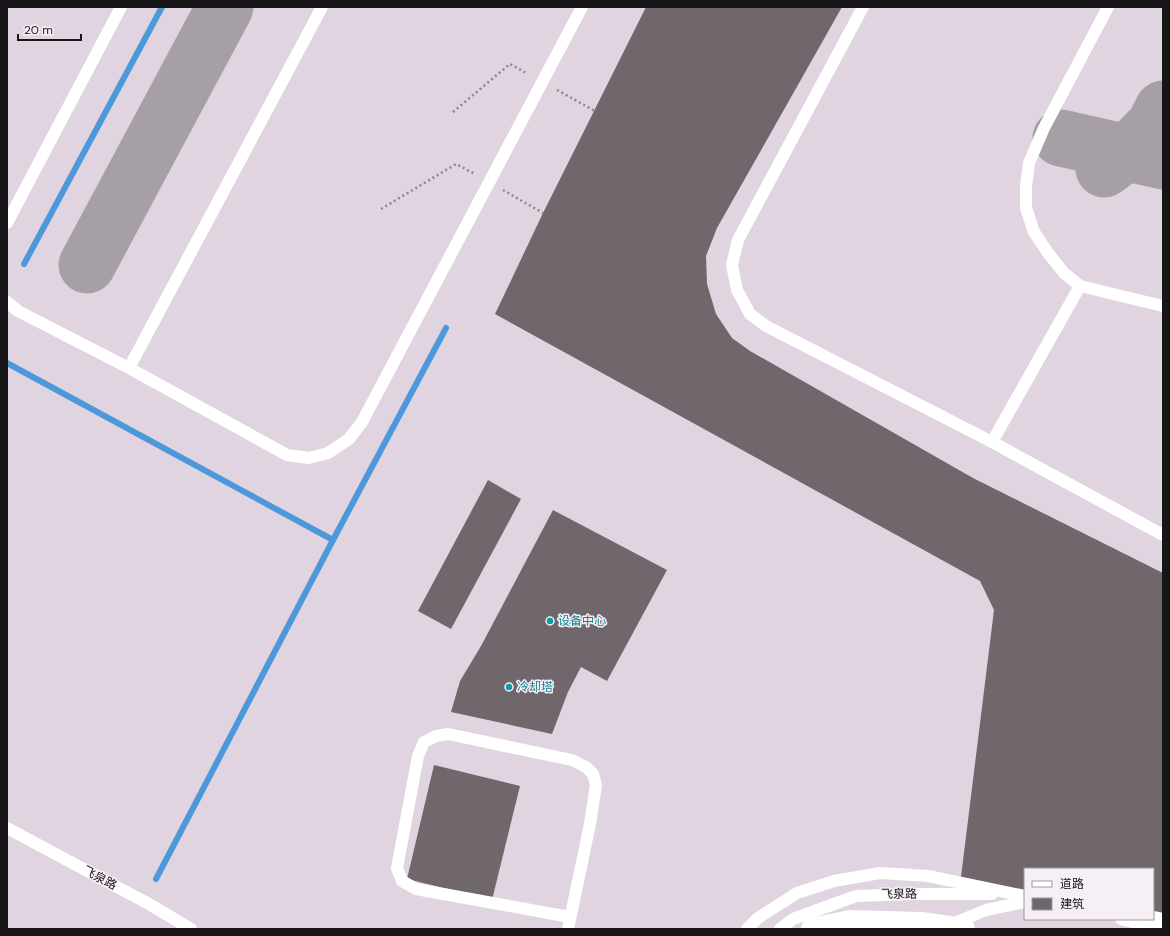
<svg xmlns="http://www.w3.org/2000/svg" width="1170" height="936" font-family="'DM Sans','Noto Sans SC',sans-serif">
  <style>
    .built { fill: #e0d4e1; fill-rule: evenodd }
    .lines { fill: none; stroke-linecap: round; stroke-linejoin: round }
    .stream { stroke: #4d97db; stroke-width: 6 }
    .taxiway { stroke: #a6a0a6; stroke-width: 57 }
    .building { fill: #6f676b }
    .path { stroke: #8a858a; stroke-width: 2.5; stroke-dasharray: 2 3; stroke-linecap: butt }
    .lane { stroke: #fff; stroke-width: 12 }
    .secondary { stroke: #fff; stroke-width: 22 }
    .culture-dot { fill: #0f9aa8; stroke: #f6f0f6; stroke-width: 1.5 }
    .labels { text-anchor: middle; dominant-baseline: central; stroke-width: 3; stroke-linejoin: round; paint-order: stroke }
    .culture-label { font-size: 12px; fill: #0d838f; stroke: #f6f0f6; text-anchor: start }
    .street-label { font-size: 12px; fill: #181518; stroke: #f6f0f6 }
  </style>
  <rect width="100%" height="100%" fill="#e9e2e9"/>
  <!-- built -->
  <path class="built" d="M7,7H1163V929H7ZM1025,869H1153V919H1025Z"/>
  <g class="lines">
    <!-- stream -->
    <g class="stream">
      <path d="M24,264L162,7"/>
      <path d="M7,363L333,540"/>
      <path d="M156,879L333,540L446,328"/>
    </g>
    <!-- taxiway -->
    <g class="taxiway">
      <path d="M1061,138L1163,161"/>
      <path d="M1104,169L1134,147L1155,125L1163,109"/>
      <path d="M87,265L225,7"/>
    </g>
  </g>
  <!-- building -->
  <g class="building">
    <path d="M646,7H842L717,228L706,256L707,284L716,314L732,338L750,351L973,478L1163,573V929L1144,919H1153V869H1025V893L961,877L994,610L980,581L495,314L543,213Z"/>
    <path d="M488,480L521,499L451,629L418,611Z"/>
    <path d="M553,510L667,570L607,681L581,667L568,692L552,734L451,712L460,681L481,646Z"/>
    <path d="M434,765L520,786L492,900L407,879Z"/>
  </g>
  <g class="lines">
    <!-- path -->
    <g class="path">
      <path d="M557,90L595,111"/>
      <path d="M453,112L510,64L528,74"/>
      <path d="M503,190L543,213"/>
      <path d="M381,209L456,164L475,174"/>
    </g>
    <!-- lane -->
    <g class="lane">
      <path d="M863,7L738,240L732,265L737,290L750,314L766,326L992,442L1163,535"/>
      <path d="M1108,7L1044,128L1029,163L1026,186V208L1034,232L1048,253L1064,273L1080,286L1163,306"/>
      <path d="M7,223L121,7"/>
      <path d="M7,302L18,311L129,368L287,455L309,458L328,453L349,439L362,422L582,7"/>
      <path d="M129,368L322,7"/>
      <path d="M992,442L1080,286"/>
      <path d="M7,828L149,904L191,929"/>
      <path d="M1153,917L1163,919"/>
      <path d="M1121,919L1158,929"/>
      <path d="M952,924L986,910L1025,902"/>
      <path d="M568,929L590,824L596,785L593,774L586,767L572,760L448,734L436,736L424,742L418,756L397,868L402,881L416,889L570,917"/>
      <path d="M747,929L758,918L797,893L834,881L880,873L928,876L1025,896"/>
      <path d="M780,929L793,919L856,896L911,894H992"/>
    </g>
    <!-- secondary -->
    <path class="secondary" d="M812,929L850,921L921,923L964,929"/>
  </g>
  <!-- markers -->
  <g class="culture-dot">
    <circle cx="550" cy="621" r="4"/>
    <circle cx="509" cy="687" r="4"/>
  </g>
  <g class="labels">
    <!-- culture labels -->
    <g class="culture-label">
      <text x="558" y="621">设备中心</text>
      <text x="517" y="687">冷却塔</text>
    </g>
    <!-- street labels -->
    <g class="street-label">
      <text transform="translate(100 878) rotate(28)">飞泉路</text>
      <text transform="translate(899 894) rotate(-1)">飞泉路</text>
    </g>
  </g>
  <!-- border -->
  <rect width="1170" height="936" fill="none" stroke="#181518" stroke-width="16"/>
  <!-- legend -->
  <rect x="1024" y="868" width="130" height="52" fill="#f6f0f6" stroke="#9d989d"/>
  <rect x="1032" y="881" width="20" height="6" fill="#ffffff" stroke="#9d989d"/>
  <text x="1060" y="888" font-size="12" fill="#181518">道路</text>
  <rect x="1032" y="898" width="20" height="12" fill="#6f676b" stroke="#9d989d"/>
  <text x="1060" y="908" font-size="12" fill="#181518">建筑</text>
  <!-- scale -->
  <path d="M18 34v6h63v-6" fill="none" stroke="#181518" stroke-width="2"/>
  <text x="24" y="34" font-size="12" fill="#181518" stroke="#f6f0f6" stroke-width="3" paint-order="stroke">20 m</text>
</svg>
